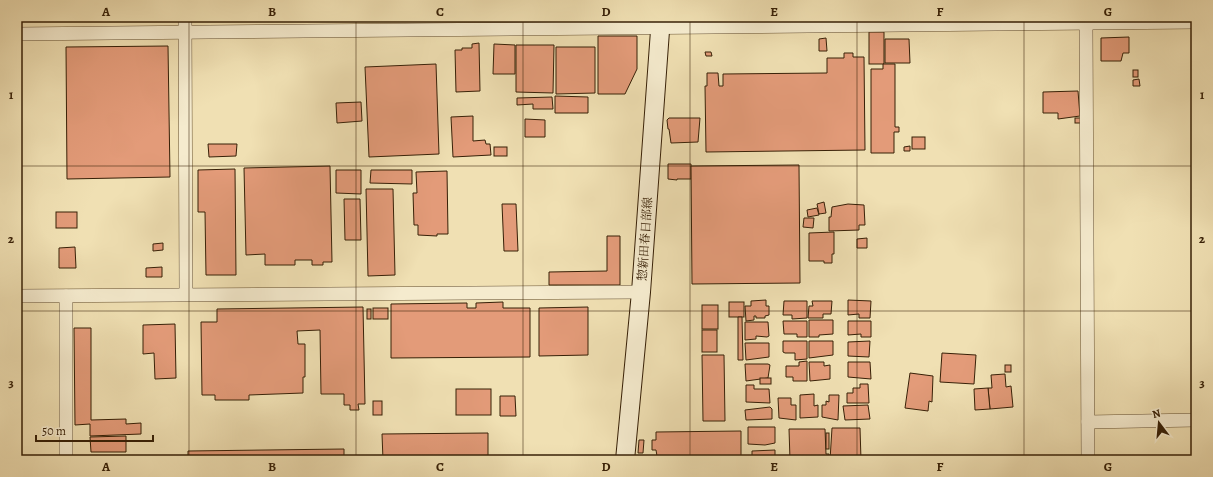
<svg xmlns="http://www.w3.org/2000/svg" width="1213" height="477" font-family="Alegreya,'Noto Serif JP',serif">
  <style>
    .building { fill: #e39b79; stroke: #372007 }
    .lines { fill: none; stroke-linecap: round; stroke-linejoin: round }
    .street-casing { stroke: #655032; stroke-width: 14 }
    .secondary-casing { stroke: #372007; stroke-width: 20 }
    .street { stroke: #f5ebce; stroke-width: 13 }
    .secondary { stroke: #f5ebce; stroke-width: 18 }
    .grid { fill: none; stroke: #372007; stroke-width: 1; stroke-opacity: 0.55 }
    .labels { text-anchor: middle; dominant-baseline: central; stroke-width: 3.5; stroke-linejoin: round; paint-order: stroke }
    .street-label { font-size: 12px; fill: #372007; stroke: #f5ebce }
    .neatline { fill: none; stroke: #372007; stroke-width: 1.5 }
    .grid-label { font-size: 13px; text-anchor: middle; font-weight: bold; fill: #372007 }
  </style>
  <rect width="100%" height="100%" fill="#f0e0b3"/>
  <filter id="stains"><feTurbulence type="fractalNoise" baseFrequency=".005" numOctaves="4"/><feColorMatrix values="0 0 0 0 .2 0 0 0 0 .09 0 0 0 0 .02 0 0 0 .5 -.17"/></filter>
  <radialGradient id="worn" r=".72"><stop offset=".6" stop-color="#630" stop-opacity="0"/><stop offset="1" stop-color="#630" stop-opacity=".3"/></radialGradient>
  <!-- building -->
  <g class="building">
    <rect x="306" y="17" width="13" height="3"/>
    <rect x="436" y="17" width="11" height="3"/>
    <rect x="869" y="32" width="15" height="32"/>
    <path d="M598,36H637V69L625,94H598Z"/>
    <path d="M1129,37V53H1123L1121,61H1101V38Z"/>
    <path d="M826,38L827,51H819V39Z"/>
    <path d="M885,39H909L910,63H885Z"/>
    <path d="M479,43L480,91L456,92L455,50H462V48H472V44Z"/>
    <path d="M494,44L515,45V74H493Z"/>
    <path d="M516,45H554L553,93L516,92Z"/>
    <path d="M168,46L170,177L67,179L66,47Z"/>
    <path d="M556,47H595V93L556,94Z"/>
    <path d="M705,52H711L712,56H706Z"/>
    <path d="M844,53H853V57H864L865,150L706,152L705,86H707V73H718L719,86H723V74L827,73V58H844Z"/>
    <path d="M436,64L439,154L369,157L365,67Z"/>
    <path d="M883,64H895V127H899V132H894V153H871V69H883Z"/>
    <rect x="1133" y="70" width="5" height="7"/>
    <path d="M1139,79L1140,86H1133V80Z"/>
    <path d="M1078,91L1080,116L1058,119V113H1043V92Z"/>
    <path d="M555,96L588,97V113H555Z"/>
    <path d="M552,97L553,109H533V104L517,105V98Z"/>
    <path d="M361,102L362,121L337,123L336,103Z"/>
    <path d="M473,116V141L485,140L486,144H490L491,155L453,157L451,117Z"/>
    <path d="M669,118H700L698,142L671,143L669,129H668L667,120Z"/>
    <rect x="1075" y="118" width="6" height="5"/>
    <path d="M525,119L545,120V137H525Z"/>
    <rect x="912" y="137" width="13" height="12"/>
    <path d="M208,144H237L236,156L209,157Z"/>
    <path d="M910,146V151H904V147Z"/>
    <rect x="494" y="147" width="13" height="9"/>
    <path d="M668,164H691V179H677V180L668,179Z"/>
    <path d="M799,165L800,283L692,284L691,166Z"/>
    <path d="M330,166L332,262H323V265H312V260H295V265H265V254L246,255L244,168Z"/>
    <path d="M235,169L236,275H206L205,212H198V170Z"/>
    <path d="M336,170H361V194L336,193Z"/>
    <path d="M371,170H412V184L370,183Z"/>
    <path d="M447,171L448,234H437V236L418,235V225H414L413,193H417L416,172Z"/>
    <path d="M366,189H393L395,275L368,276Z"/>
    <path d="M344,199H360L361,240H345Z"/>
    <path d="M824,202L826,213L819,214L817,204Z"/>
    <path d="M502,204H516L518,251H504Z"/>
    <path d="M848,204L864,205L865,225H859V230L829,231V217H831L832,207Z"/>
    <path d="M817,208L819,215L808,217L807,210Z"/>
    <rect x="56" y="212" width="21" height="16"/>
    <path d="M804,218H814L813,228L803,227Z"/>
    <path d="M834,232V254H832V263H824V261H809V233Z"/>
    <path d="M607,236H620V285H549V272L607,271Z"/>
    <path d="M867,238V248H857V239Z"/>
    <path d="M163,243V250L153,251V244Z"/>
    <path d="M75,247L76,268H59V248Z"/>
    <path d="M162,267V277H146V268Z"/>
    <path d="M766,300V306H769V315L765,316V318H756V316H754V320L746,321L745,306H751V301Z"/>
    <path d="M848,300L871,301L870,318H859V314L848,315Z"/>
    <path d="M784,301H807V318L792,319V315H783Z"/>
    <path d="M812,301H832L831,314H823V318H808L809,306H813Z"/>
    <path d="M503,302V308H530V357L391,358V304L467,303V308H476V303Z"/>
    <rect x="729" y="302" width="15" height="15"/>
    <rect x="702" y="305" width="16" height="24"/>
    <path d="M363,307L365,404H358L359,410H350V405H344V394H321L320,330L297,331L298,344H305V377H303V393L249,395V400H215V395H202L201,322H217V309Z"/>
    <path d="M588,307V355L539,356V308Z"/>
    <rect x="373" y="308" width="15" height="11"/>
    <rect x="367" y="309" width="4" height="10"/>
    <path d="M738,317H742L743,360H738Z"/>
    <path d="M809,320H833V334L819,335V337H809Z"/>
    <path d="M783,321H807V337H797V334H784Z"/>
    <path d="M848,321H871V337H861V334L848,335Z"/>
    <path d="M745,322H768L769,336L767,337L756,336V339L745,340Z"/>
    <path d="M175,324L176,378L155,379L154,353L143,354V325Z"/>
    <path d="M74,328H91V420L126,419V424L141,423V434L90,436V424L75,425Z"/>
    <rect x="702" y="330" width="15" height="22"/>
    <path d="M783,341H807V359L795,360V353H785L783,352Z"/>
    <path d="M809,341H833V355L809,358Z"/>
    <path d="M870,341L869,357L848,356V342Z"/>
    <path d="M745,343H769V357L746,360Z"/>
    <path d="M942,353L976,355L974,384L940,382Z"/>
    <path d="M702,355H724L725,421H703Z"/>
    <path d="M807,361V381H793V377H786V366H799V362Z"/>
    <path d="M809,362H824V366L830,365V379L810,381Z"/>
    <path d="M848,362H870L871,379L848,377Z"/>
    <path d="M745,364H768L770,365L768,378L746,381Z"/>
    <rect x="1005" y="365" width="6" height="7"/>
    <path d="M910,373L933,376L932,402L929,401L928,411L905,408Z"/>
    <path d="M1005,374L1006,387L1011,386L1013,407L990,409L988,388H992L991,375Z"/>
    <rect x="760" y="378" width="11" height="6"/>
    <path d="M860,384H868L869,403H847V393H853V388H860Z"/>
    <path d="M746,385H754V389H769L770,403L746,402Z"/>
    <path d="M988,388L990,409L975,410L974,389Z"/>
    <rect x="456" y="389" width="35" height="26"/>
    <path d="M814,394V406L818,405V417L800,418V395Z"/>
    <path d="M829,395H839L838,420L822,417V405H826V401L829,402Z"/>
    <path d="M500,396H515L516,416H500Z"/>
    <path d="M778,398H791V405H796V420L779,418Z"/>
    <rect x="373" y="401" width="9" height="14"/>
    <path d="M868,405L870,419L845,420L843,406Z"/>
    <path d="M770,407L772,409V419L746,420L745,410Z"/>
    <path d="M748,427H775V443L765,445L748,444Z"/>
    <path d="M832,428H860L861,460H830Z"/>
    <path d="M789,429H825L826,454H829V460H790Z"/>
    <path d="M741,431V460H684L683,456H657L656,450H652V440H656V432Z"/>
    <path d="M488,433V459L383,460L382,434Z"/>
    <rect x="826" y="433" width="3" height="16"/>
    <path d="M126,436V452H91L90,437Z"/>
    <path d="M639,440H644L643,453H638Z"/>
    <path d="M344,449V460H188V451Z"/>
    <path d="M775,450V460H752V451Z"/>
    <path d="M683,456V460H672V457Z"/>
  </g>
  <g class="lines">
    <defs>
      <g id="street">
        <path d="M185,17L186,294"/>
        <path d="M1086,24L1088,460"/>
        <path d="M17,34L1196,22"/>
        <path d="M17,296L641,292"/>
        <path d="M66,296V460"/>
        <path d="M1088,422L1196,420"/>
      </g>
      <path id="secondary" d="M625,460L641,292L661,17"/>
    </defs>
    <!-- street casing -->
    <use href="#street" class="street-casing"/>
    <!-- secondary casing -->
    <use href="#secondary" class="secondary-casing"/>
    <!-- street -->
    <use href="#street" class="street"/>
    <!-- secondary -->
    <use href="#secondary" class="secondary"/>
  </g>
  <!-- grid -->
  <path class="grid" d="M189,17V460M356,17V460M523,17V460M690,17V460M857,17V460M1024,17V460M17,166H1196M17,311H1196"/>
  <g class="labels">
    <!-- street labels -->
    <g class="street-label">
      <text transform="translate(645 239) rotate(-86)">惣新田春日部線</text>
    </g>
  </g>
  <!-- margin -->
  <rect width="1213" height="477" fill="none" stroke="#f0e0b3" stroke-width="44"/>
  <!-- north arrow -->
  <g transform="translate(1159 423) rotate(344)" stroke="#f5ebce" stroke-width="3" paint-order="stroke">
  <path d="M0-3L7 15L0 10L-7 15Z" fill="#372007"/>
  <text y="-6" font-size="11" font-weight="bold" text-anchor="middle" fill="#372007">N</text>
  </g>
  <!-- scale -->
  <path d="M36 435v6h117v-6" fill="none" stroke="#372007" stroke-width="2"/>
  <text x="42" y="435" font-size="12" fill="#372007" stroke="#f5ebce" stroke-width="3" paint-order="stroke">50 m</text>
  <rect x="22" y="22" width="1169" height="433" class="neatline"/>
  <g class="grid-label">
    <text x="106" y="16">A</text>
    <text x="272" y="16">B</text>
    <text x="440" y="16">C</text>
    <text x="606" y="16">D</text>
    <text x="774" y="16">E</text>
    <text x="940" y="16">F</text>
    <text x="1108" y="16">G</text>
    <text x="11" y="99">1</text>
    <text x="1202" y="99">1</text>
    <text x="11" y="243">2</text>
    <text x="1202" y="243">2</text>
    <text x="11" y="387">3</text>
    <text x="1202" y="387">3</text>
    <text x="106" y="471">A</text>
    <text x="272" y="471">B</text>
    <text x="440" y="471">C</text>
    <text x="606" y="471">D</text>
    <text x="774" y="471">E</text>
    <text x="940" y="471">F</text>
    <text x="1108" y="471">G</text>
  </g>
  <rect width="100%" height="100%" filter="url(#stains)"/>
  <rect width="100%" height="100%" fill="url(#worn)"/>
</svg>
